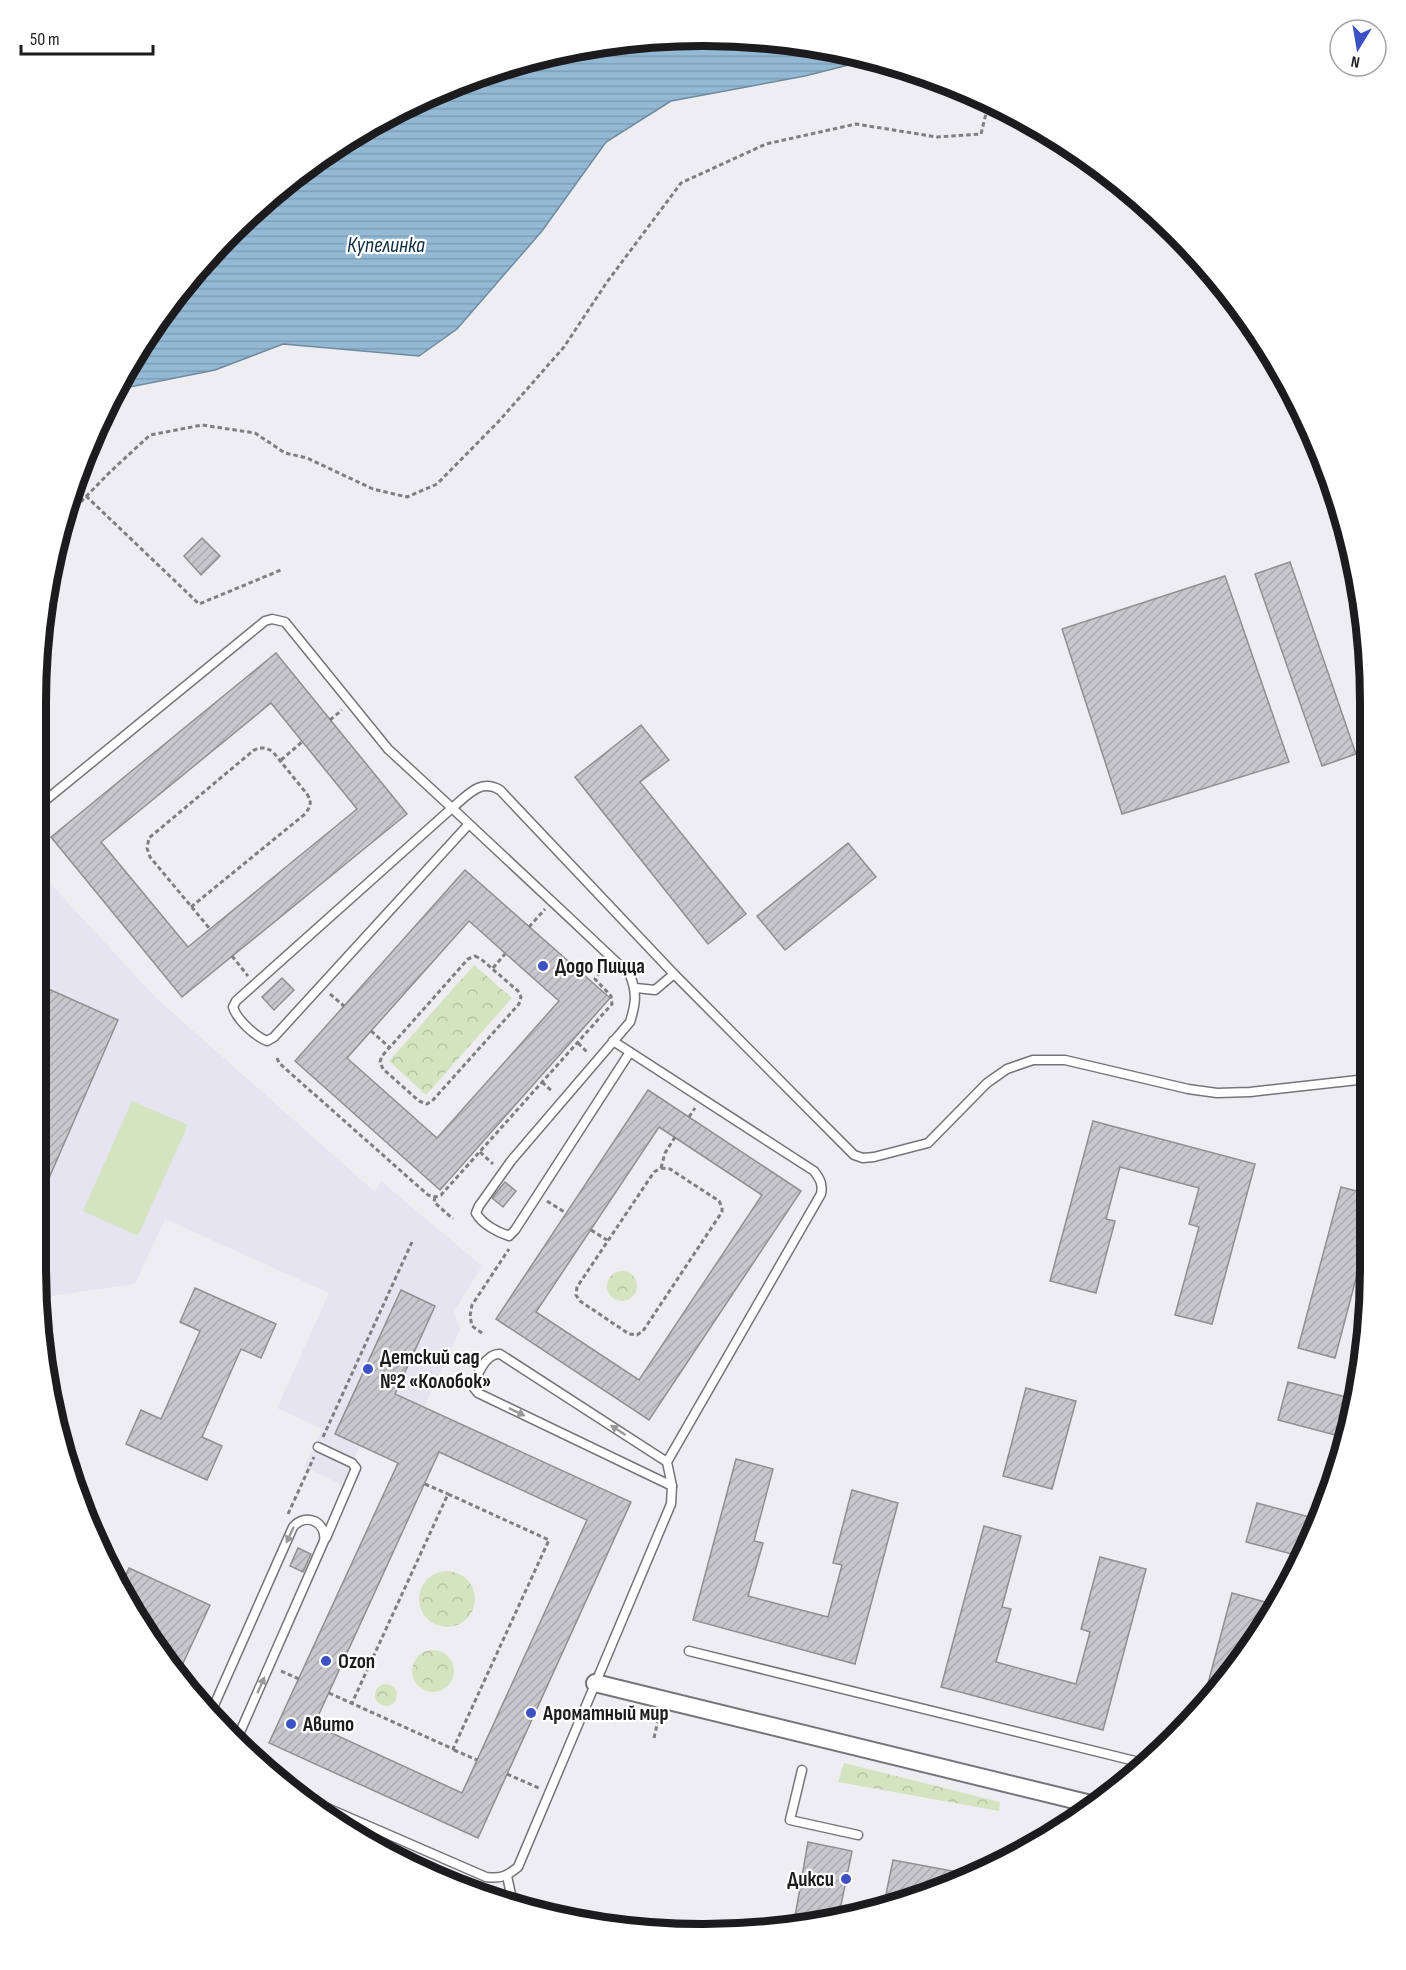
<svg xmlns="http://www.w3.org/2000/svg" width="1406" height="1970" font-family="'Sofia Sans Condensed',sans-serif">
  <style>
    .built { fill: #e5e4f0 }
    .forest { fill: url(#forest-crowns) }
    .pitch { fill: #d5e4c0 }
    .water { fill: url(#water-rules); stroke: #6f8a9e; stroke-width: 1.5 }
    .building { fill: url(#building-hatch); stroke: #909093; stroke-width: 1.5; fill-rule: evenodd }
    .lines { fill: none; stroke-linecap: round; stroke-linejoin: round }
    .service-casing { stroke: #757579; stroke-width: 11 }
    .minor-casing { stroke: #757579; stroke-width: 20 }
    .path { stroke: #7f7f82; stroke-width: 3; stroke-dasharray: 4.5 3; stroke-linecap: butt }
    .service { stroke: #fff; stroke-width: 8 }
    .minor { stroke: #fff; stroke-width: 16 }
    .oneway { fill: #99999a }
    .poi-dot { fill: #3c51c4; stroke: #fff; stroke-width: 2 }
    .labels { text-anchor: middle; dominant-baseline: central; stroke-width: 4.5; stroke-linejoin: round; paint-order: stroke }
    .poi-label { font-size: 21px; font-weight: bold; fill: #1c1c1e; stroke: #fff; text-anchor: start }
    .water-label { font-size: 22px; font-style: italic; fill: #0d2d42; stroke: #fff }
    .rim { fill: none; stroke: #1c1c1e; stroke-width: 8 }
  </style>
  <defs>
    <pattern id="forest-crowns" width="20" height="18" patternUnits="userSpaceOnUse" patternTransform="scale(1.5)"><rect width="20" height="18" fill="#d5e4c0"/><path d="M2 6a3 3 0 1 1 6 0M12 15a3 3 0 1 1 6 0" fill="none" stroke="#b6c3a5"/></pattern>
    <pattern id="water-rules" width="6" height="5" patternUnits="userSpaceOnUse" patternTransform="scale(1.5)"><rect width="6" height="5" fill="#93b9d5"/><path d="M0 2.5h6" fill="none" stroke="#7e9eb6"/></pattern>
    <pattern id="building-hatch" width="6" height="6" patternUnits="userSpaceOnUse" patternTransform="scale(1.5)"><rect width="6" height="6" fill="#c8c8cc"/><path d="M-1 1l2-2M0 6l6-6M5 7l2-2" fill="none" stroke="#ababaf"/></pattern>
  </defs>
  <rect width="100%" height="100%" fill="#eeeef2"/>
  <!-- built -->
  <path class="built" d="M36,868L156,998L375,1192L381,1181L482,1266L454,1311L460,1330L398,1463L360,1446L342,1485L304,1467L322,1429L277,1408L329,1293L165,1219L135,1284L51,1296L42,1314L36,1267Z"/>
  <!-- forest -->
  <g class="forest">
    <path d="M474,965L512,998L426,1095L389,1061Z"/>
    <circle cx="622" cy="1286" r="15"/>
    <circle cx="447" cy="1599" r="28"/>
    <circle cx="433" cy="1671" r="21"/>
    <circle cx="386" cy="1695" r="11"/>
    <path d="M844,1763L1000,1802L999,1811L838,1782Z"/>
  </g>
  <!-- pitch -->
  <path class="pitch" d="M132,1101L188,1125L138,1236L83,1211Z"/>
  <!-- water -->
  <path class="water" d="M747,37L866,57L860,62L805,76L671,101L606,142L542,231L457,329L419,356L283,344L215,370L115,390L126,369L201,263L263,201L370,125L489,71L616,42Z"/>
  <!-- building -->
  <g class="building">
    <path d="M202,538L220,556L201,575L184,556Z"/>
    <path d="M1290,562L1356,754L1322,766L1255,574Z"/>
    <path d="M1225,576L1289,762L1122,814L1062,629Z"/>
    <path d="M276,653L407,814L182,997L51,837ZM271,703L357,809L188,947L101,842Z"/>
    <path d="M641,725L669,760L640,782L746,914L708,944L575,777Z"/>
    <path d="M848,843L876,877L785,950L757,916Z"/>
    <path d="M465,870L610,998L440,1190L295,1061ZM469,921L559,1001L437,1138L347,1058Z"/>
    <path d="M282,978L294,990L274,1010L262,997Z"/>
    <path d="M44,987L118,1020L49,1178L36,1172V1006Z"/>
    <path d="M648,1090L801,1191L649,1420L496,1319ZM659,1127L762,1195L639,1380L536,1312Z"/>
    <path d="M1093,1121L1255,1164L1212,1324L1175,1315L1199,1227L1189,1224L1199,1188L1120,1167L1106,1219L1115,1221L1096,1293L1050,1281Z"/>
    <path d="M505,1182L516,1191L503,1207L492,1198Z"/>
    <path d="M1341,1187L1368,1194V1233L1335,1358L1298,1348Z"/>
    <path d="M195,1288L276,1324L261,1358L241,1349L202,1437L222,1446L207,1480L126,1444L141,1410L161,1419L200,1331L180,1322Z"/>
    <path d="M401,1290L435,1306L395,1394L631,1502L478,1838L269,1743L398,1463L335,1434ZM439,1452L587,1520L462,1793L314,1725Z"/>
    <path d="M1288,1382L1354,1399L1347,1438L1278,1420Z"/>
    <path d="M1026,1388L1076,1401L1052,1489L1003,1476Z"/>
    <path d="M736,1459L773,1469L754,1541L763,1543L748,1596L828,1617L842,1565L833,1563L852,1490L898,1503L855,1664L693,1620Z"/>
    <path d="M1257,1503L1317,1519L1303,1557L1246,1542Z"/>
    <path d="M984,1526L1021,1536L1002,1607L1011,1609L996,1662L1076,1684L1090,1632L1081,1629L1100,1557L1146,1569L1103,1730L941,1687Z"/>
    <path d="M298,1548L311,1554L303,1572L290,1566Z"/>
    <path d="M129,1568L210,1605L179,1672L148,1637L121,1585Z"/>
    <path d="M1232,1593L1269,1603L1265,1621L1232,1673L1202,1706Z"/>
    <path d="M808,1842L852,1851L839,1915L793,1928Z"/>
    <path d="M893,1860L974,1875L959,1883L894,1900L885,1899Z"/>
  </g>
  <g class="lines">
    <defs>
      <g id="service">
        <path d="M36,808L265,621L272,619L285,622L388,749L452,808C467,796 480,778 500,790L674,974L854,1155L863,1158L874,1157L928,1143L987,1083L1007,1069L1033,1060H1065L1188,1089L1217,1093L1250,1092L1367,1079"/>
        <path d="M469,824L274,1037L267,1041C255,1036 237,1020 233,1007L236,1001L452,808C512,864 571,919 630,975C637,993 636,1003 630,1022L511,1161L479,1206L476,1213C482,1224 497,1232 509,1236L515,1230L630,1052"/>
        <path d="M636,988L655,990L674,974"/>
        <path d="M318,1447L352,1463L356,1468L326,1538"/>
        <path d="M667,1462L500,1354C486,1353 476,1375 474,1388L478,1393L672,1486"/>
        <path d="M689,1651L1147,1764"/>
        <path d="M212,1710L293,1527C306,1512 327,1522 324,1541L237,1739"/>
        <path d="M802,1770L790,1820L858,1835"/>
        <path d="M311,1801L486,1877C501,1879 507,1876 518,1867L671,1504L672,1486L667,1462L821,1194C823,1184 820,1179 814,1171L613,1041"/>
        <path d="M507,1876L512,1899"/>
        <path d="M502,1902L512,1899L527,1907"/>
      </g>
      <path id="minor" d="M595,1683L1095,1805"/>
    </defs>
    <!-- service casing -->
    <use href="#service" class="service-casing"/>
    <!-- minor casing -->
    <use href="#minor" class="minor-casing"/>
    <!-- path -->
    <g class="path">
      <path d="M86,496L199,604L281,570"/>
      <path d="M65,518L110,472L150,435L202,425L255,433L285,453L307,458L373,489L407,497L437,484L499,421L564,347L607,282L681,183L766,144L856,124L937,137L981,134L989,101"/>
      <path d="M330,720L342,710"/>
      <path d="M281,760L302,742"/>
      <path d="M191,907L305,814C311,806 312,802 307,794L273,752C266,747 262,747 254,750L149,838L147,848L150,857L210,929"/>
      <path d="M529,927L545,909"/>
      <path d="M232,956L248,976"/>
      <path d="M475,956L481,959L518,991L521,997L519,1004L433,1100L427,1104L419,1101L383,1069L380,1062L382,1056L468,959Z"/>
      <path d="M493,968L505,954"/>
      <path d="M330,994L344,1006"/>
      <path d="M371,1031L389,1047"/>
      <path d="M578,1043L587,1052"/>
      <path d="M277,1058L279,1063L428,1195L435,1197L441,1195L612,1004L611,996L595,979L604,966"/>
      <path d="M542,1082L553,1092"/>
      <path d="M689,1117L695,1108"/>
      <path d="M480,1152L493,1164"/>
      <path d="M661,1168L670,1169L719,1201L722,1207V1212L643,1331L637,1335L629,1334L580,1301L576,1295L577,1287L654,1172Z"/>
      <path d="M661,1168L665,1153L675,1137"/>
      <path d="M435,1197L434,1202L453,1219"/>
      <path d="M547,1201L566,1213"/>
      <path d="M591,1230L607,1240"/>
      <path d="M482,1333L472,1326L470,1316L472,1305L509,1249"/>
      <path d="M323,1437L412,1242"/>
      <path d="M425,1484L448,1494"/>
      <path d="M288,1514L314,1457"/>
      <path d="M281,1671L299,1679"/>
      <path d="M329,1693L453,1749L549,1540L448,1494L352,1703"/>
      <path d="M654,1738L659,1716"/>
      <path d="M454,1750L477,1760"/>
      <path d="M507,1774L539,1788"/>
    </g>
    <!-- service -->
    <use href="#service" class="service"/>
    <!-- minor -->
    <use href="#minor" class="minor"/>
  </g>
  <!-- one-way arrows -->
  <defs><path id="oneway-solid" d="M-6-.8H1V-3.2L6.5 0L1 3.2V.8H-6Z" transform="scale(1.5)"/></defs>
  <g class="oneway">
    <use href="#oneway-solid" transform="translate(517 1412) rotate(26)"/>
    <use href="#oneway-solid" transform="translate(618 1430) rotate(-147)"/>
    <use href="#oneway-solid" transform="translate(290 1535) rotate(115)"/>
    <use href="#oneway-solid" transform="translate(261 1685) rotate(-66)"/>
  </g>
  <!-- markers -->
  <g class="poi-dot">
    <circle cx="543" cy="966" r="6"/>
    <circle cx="368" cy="1369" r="6"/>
    <circle cx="326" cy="1661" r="6"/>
    <circle cx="531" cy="1713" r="6"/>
    <circle cx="291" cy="1724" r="6"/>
    <circle cx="846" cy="1879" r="6"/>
  </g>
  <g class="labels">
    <!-- poi labels -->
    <g class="poi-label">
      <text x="555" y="966">Додо Пицца</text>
      <text x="380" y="1357">Детский сад<tspan x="380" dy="24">№2 «Колобок»</tspan></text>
      <text x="338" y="1661">Ozon</text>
      <text x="543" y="1713">Ароматный мир</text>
      <text x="303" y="1724">Авито</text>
      <text x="834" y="1879" text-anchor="end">Дикси</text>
    </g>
    <!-- water labels -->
    <g class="water-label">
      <text x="386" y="245">Купелинка</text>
    </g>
  </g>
  <!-- crop -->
  <path d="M0 0H1406V1970H0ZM702 46H704A656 656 0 0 1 1360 702V1268A656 656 0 0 1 704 1924H702A656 656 0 0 1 46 1268V702A656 656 0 0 1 702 46Z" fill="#fff" fill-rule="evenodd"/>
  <path class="rim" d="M702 46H704A656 656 0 0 1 1360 702V1268A656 656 0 0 1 704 1924H702A656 656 0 0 1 46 1268V702A656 656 0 0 1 702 46Z"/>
  <!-- north arrow -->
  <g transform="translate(1358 48) rotate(191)"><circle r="28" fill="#ffffff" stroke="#a4a4a5" stroke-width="1.5"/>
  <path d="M0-4.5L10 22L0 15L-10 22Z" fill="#3c51c4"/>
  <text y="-9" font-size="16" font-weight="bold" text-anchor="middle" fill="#1c1c1e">N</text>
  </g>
  <!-- scale -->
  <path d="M21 45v9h132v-9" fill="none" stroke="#1c1c1e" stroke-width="3"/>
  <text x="30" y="45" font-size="18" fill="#1c1c1e" stroke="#ffffff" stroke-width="4.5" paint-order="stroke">50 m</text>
</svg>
